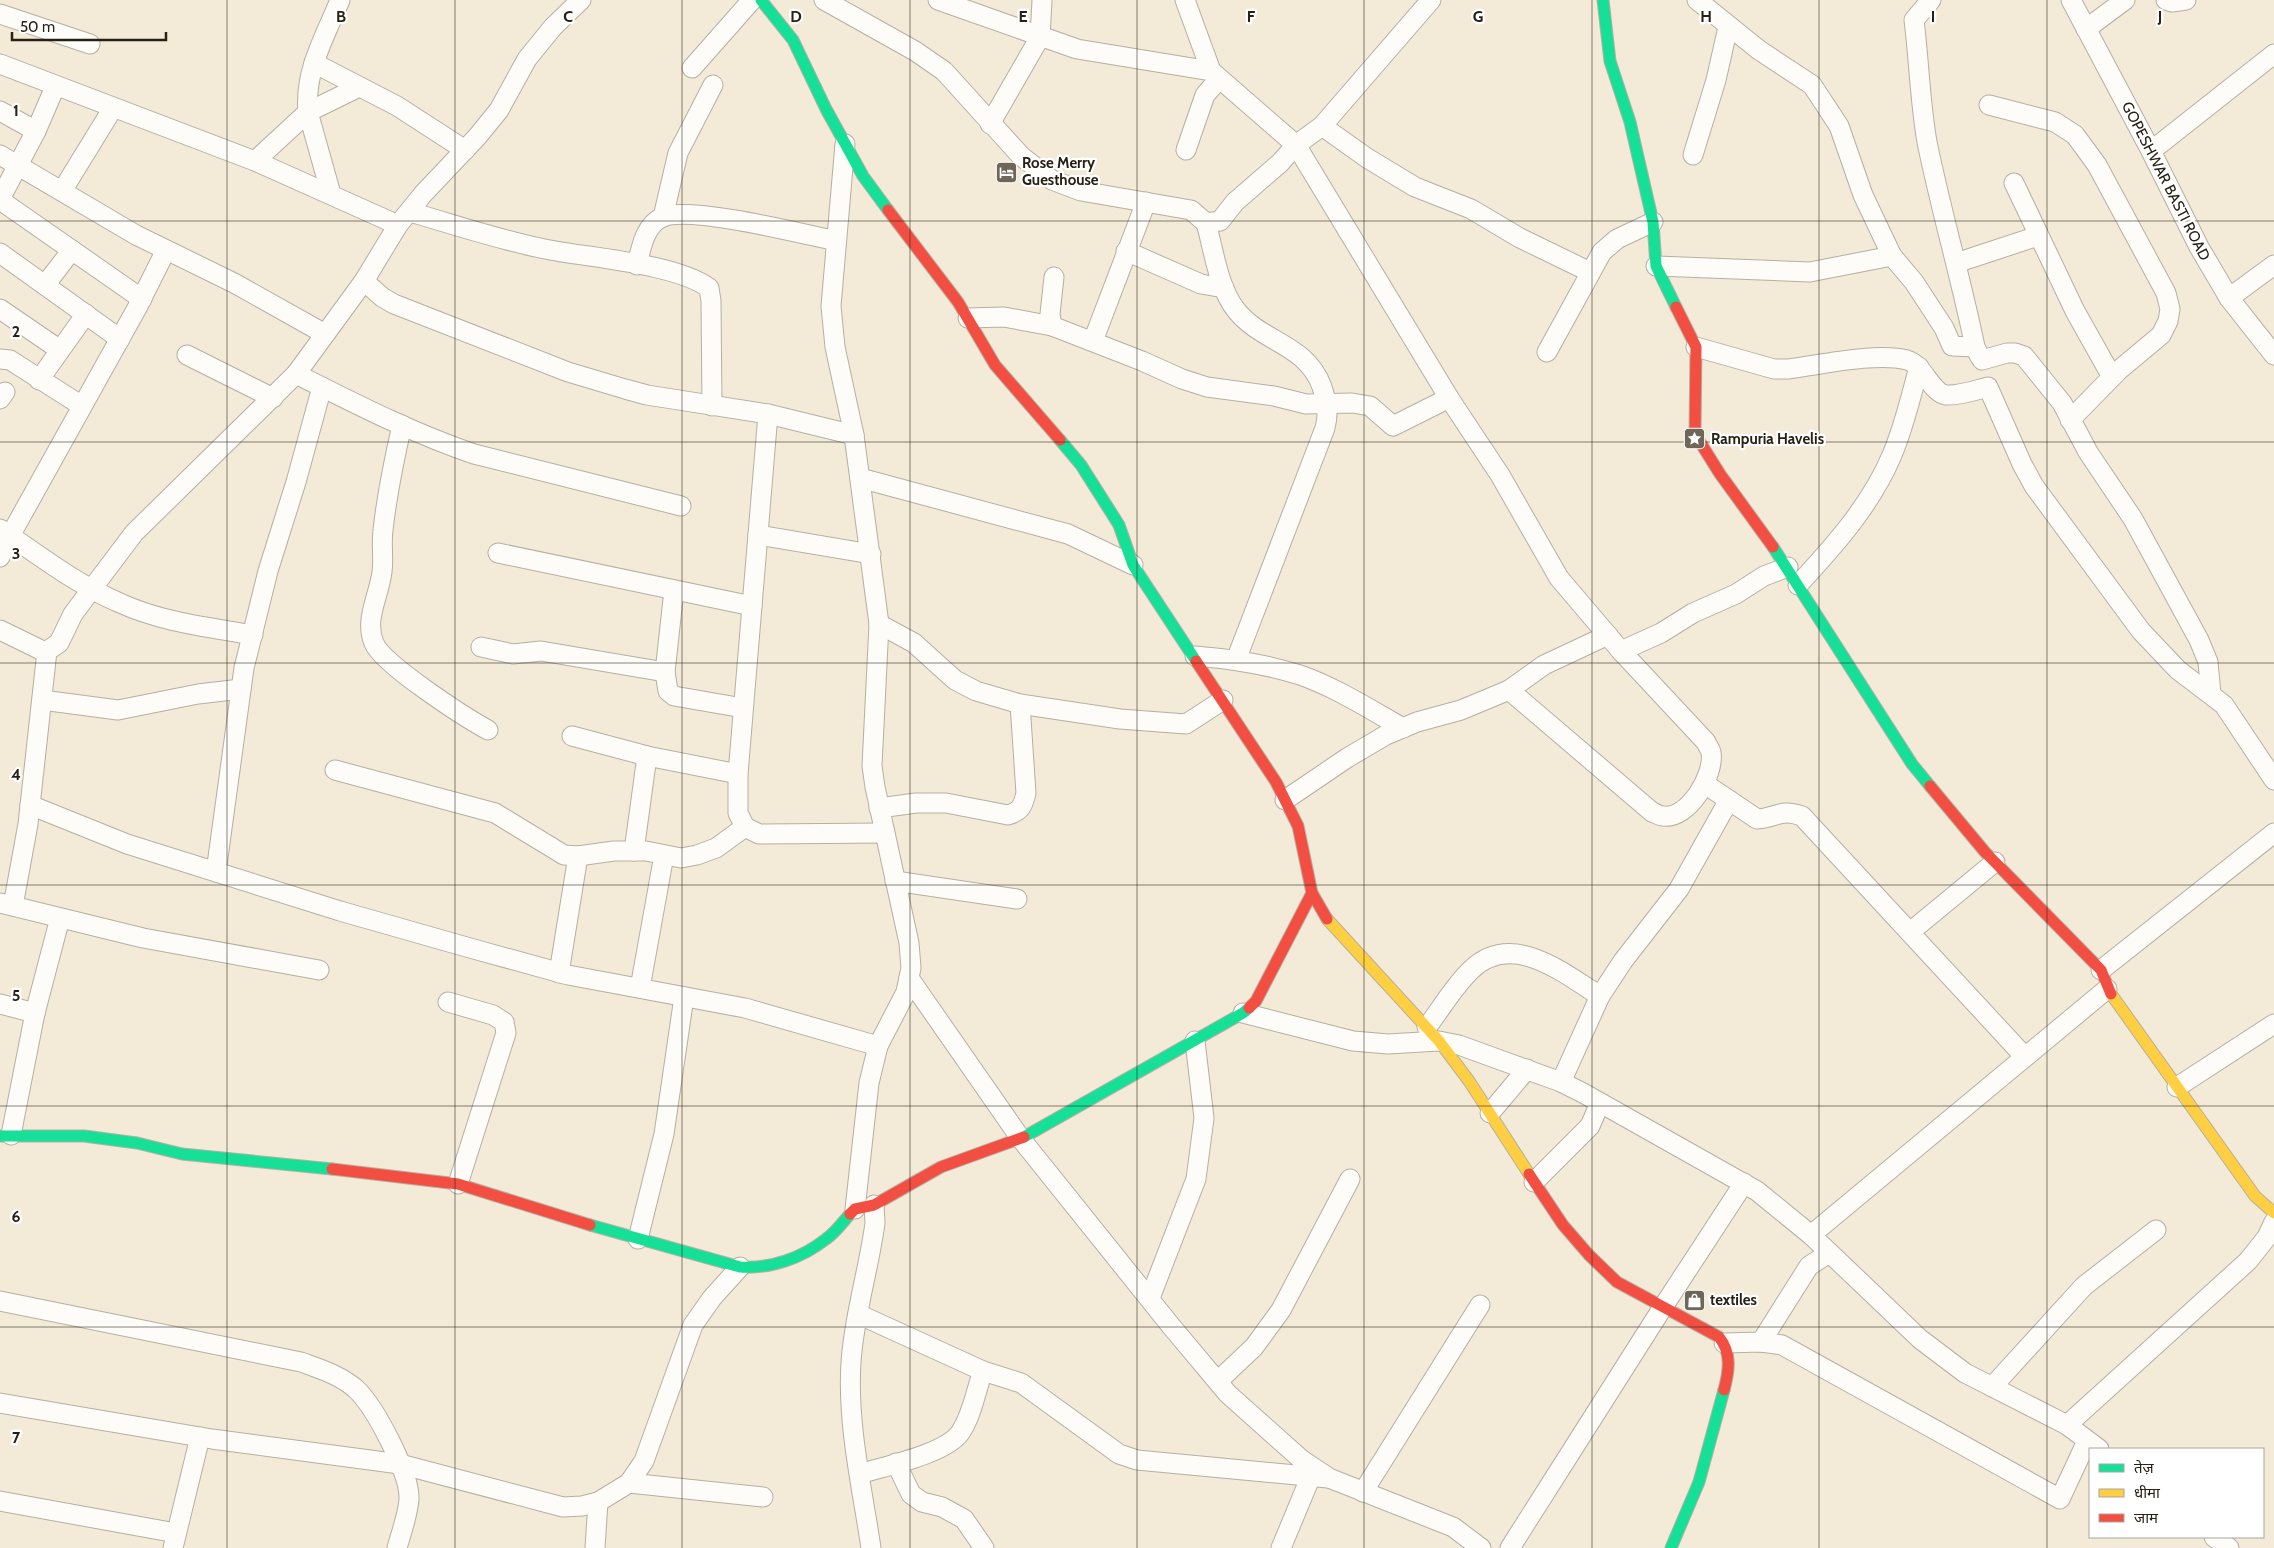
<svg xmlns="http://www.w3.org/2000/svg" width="2274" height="1548" font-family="Cabin,'Noto Sans Devanagari',sans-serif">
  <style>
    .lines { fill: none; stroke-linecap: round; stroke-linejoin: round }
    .street-casing { stroke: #b6afa2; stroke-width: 21 }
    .fast-casing { stroke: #b6afa2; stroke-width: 13 }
    .slow-casing { stroke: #b6afa2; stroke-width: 13 }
    .jam-casing { stroke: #b6afa2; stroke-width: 13 }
    .street { stroke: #fdfcf9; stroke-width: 19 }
    .fast { stroke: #16e098; stroke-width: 11 }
    .slow { stroke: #ffcf43; stroke-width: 11 }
    .jam { stroke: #f24e42; stroke-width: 11 }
    .grid { fill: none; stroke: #272115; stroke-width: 1; stroke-opacity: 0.55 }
    .labels { text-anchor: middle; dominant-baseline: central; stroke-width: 4.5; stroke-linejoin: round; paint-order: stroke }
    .poi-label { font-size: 15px; font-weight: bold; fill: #272115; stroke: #fff; text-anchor: start }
    .street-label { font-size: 15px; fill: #272115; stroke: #fff }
    .grid-label { font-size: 16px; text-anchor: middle; font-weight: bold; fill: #272115; stroke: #fff; stroke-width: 4.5; stroke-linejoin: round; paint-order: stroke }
  </style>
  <rect width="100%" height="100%" fill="#f3ead8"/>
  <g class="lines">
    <defs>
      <g id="street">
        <path d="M824,0L915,51L944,71L1021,156L1052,180L1081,191L1191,210L1206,223L1220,221L1235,202L1280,163L1296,145L1322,126L1431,0"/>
        <path d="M938,0L1077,49L1211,71"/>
        <path d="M1185,0L1211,71L1296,145L1449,398L1500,475L1559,578L1621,651L1661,633L1693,613L1736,594L1764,576L1788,567"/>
        <path d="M1697,0L1759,50L1812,85L1839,126L1863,195L1892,256L1914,282L1944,328L1952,346L1975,347"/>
        <path d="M1931,0L1914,20C1919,60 1920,102 1927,142C1941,211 1961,278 1975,347L1980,357"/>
        <path d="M2071,0L2151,151L2199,247L2229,298L2274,355"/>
        <path d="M2166,0L2172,2L2186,0"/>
        <path d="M0,14L90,44"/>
        <path d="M2086,29L2125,0"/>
        <path d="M314,63L397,106L465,150"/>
        <path d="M0,64L255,161L398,225"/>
        <path d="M692,68L752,0"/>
        <path d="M1989,105L2055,122L2075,135L2097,165L2166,293L2170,309L2168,321L2161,335L2119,370L2070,420"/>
        <path d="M0,111L36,131"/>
        <path d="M990,124L1040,37L1042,0"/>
        <path d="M1322,126L1367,158L1415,187L1471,209L1520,238L1590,272"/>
        <path d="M845,144L831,306L835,347L854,435L879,624L872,766L875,787L909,943L911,968L906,992L878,1046L869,1083L855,1209"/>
        <path d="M1186,150L1205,95L1219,79"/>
        <path d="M2151,151L2274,54"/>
        <path d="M0,155L136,235L234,283L325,334"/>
        <path d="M1693,155L1716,80L1728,27"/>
        <path d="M255,161L308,112L359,87"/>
        <path d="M2014,183L2075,311L2112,377"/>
        <path d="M62,191L113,108"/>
        <path d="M331,194L308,112C304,71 325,37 340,0"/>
        <path d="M0,199L36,131L55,87"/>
        <path d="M0,200L142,299"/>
        <path d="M410,212C456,225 502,241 550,250C592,258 676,264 709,288L711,301L712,406"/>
        <path d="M663,217L678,153L713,85"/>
        <path d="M1206,223C1214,251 1218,287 1236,310C1262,343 1306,343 1322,387C1327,403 1329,412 1325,428L1236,660"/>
        <path d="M1126,251L1201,284L1224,288"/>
        <path d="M0,253L120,339"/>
        <path d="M1956,263L2038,236"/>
        <path d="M637,265C641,248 645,224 663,217C691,206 803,234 836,241"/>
        <path d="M1656,266L1810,272L1892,256"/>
        <path d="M1054,277L1050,314L1052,326L1142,361L1182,379L1207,387L1274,396L1306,404L1352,403L1370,406L1393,426L1449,398"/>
        <path d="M364,281L382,297L394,304L568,372L625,389L647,395L768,414L854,435"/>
        <path d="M45,285L72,250"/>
        <path d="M2229,298L2274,265"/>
        <path d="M0,309L60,350"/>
        <path d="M968,318L1004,317L1052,326"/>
        <path d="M1093,341L1146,202"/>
        <path d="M1696,347L1774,369H1788C1820,365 1876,352 1907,360C1924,365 1931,393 1946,395C1959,396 1976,390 1988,387L2022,464L2034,486L2141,631L2178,670L2224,705L2274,780"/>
        <path d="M1547,352L1602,252L1617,239L1653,222"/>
        <path d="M187,355L273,398"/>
        <path d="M0,359L10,360L82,406"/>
        <path d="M1982,360L2007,353H2015L2024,356L2062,403L2088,452L2133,519L2199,640L2208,662L2211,694"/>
        <path d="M296,374C354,403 412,433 474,454L681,506"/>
        <path d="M39,380L86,314"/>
        <path d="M0,399L5,392"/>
        <path d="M768,414L738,774V813L745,827L759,834L885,833"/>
        <path d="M402,425C394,460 387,494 383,530C381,544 384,558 382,572C379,596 364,620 374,643C382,664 466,718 488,730"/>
        <path d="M860,478L1068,534L1133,565"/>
        <path d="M0,529C39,555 77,585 120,603C161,622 208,627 253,635"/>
        <path d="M758,535L871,554"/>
        <path d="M498,553L752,606"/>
        <path d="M0,557L10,536L137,308L166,250"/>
        <path d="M1798,585C1834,546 1871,505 1892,455C1904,427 1911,396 1919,367"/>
        <path d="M674,590L665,672L668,691L674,696L743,708"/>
        <path d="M879,624L914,643L955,680L976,691L1020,704L1120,719L1186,724L1223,700"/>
        <path d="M0,630L41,650L47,651L59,643L73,614L134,533L296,374L364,281L398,225L423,194L477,137L499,110L527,59L553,27L581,0"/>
        <path d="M481,647L513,654L541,651L665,672"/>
        <path d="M1195,656C1231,659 1266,664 1300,675C1335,687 1371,710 1403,728"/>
        <path d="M1509,690L1652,812C1655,813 1659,816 1663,816C1688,820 1715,775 1711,752C1710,749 1707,745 1706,742L1621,651"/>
        <path d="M42,700L118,710L198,694L241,689"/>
        <path d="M572,736L647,756L738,774"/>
        <path d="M335,770L495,813L564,855L578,856L614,851H646L681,858L697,855L716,848L745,827"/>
        <path d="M1705,784L1757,819C1777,818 1780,808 1802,816L2025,1057"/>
        <path d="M1285,800L1347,758L1386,735L1417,722L1461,710L1509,690L1544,665L1608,635"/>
        <path d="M30,805L127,844L340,911L470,948L568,975L745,1008L878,1046"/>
        <path d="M879,808L916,803H946L1008,815C1021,811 1023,806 1026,793L1020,704"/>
        <path d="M634,851L647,756"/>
        <path d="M216,872L244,668L268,571L296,482L322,387"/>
        <path d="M895,881L1017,899"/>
        <path d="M0,903L143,938L319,970"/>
        <path d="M13,906L28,824L47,651"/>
        <path d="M1910,932L1995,862"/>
        <path d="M2101,970L2274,833"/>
        <path d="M559,973L578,856"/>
        <path d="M909,978L1021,1139L1171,1326L1228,1394L1302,1460L1329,1478L1453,1527L1481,1548"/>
        <path d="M640,988L664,855"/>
        <path d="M448,1002L493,1015L504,1022L506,1033L458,1184"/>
        <path d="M0,1004L35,1013"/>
        <path d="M1243,1013L1353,1041L1388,1044L1439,1041L1459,1045L1561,1082L1583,1093L1757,1191L1811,1235L1920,1339L1965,1373L2067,1425L2099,1449"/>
        <path d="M1427,1027C1441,1009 1454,986 1471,970C1512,930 1563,973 1600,996"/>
        <path d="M1561,1082L1600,996L1623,961L1679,889L1729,800"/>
        <path d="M2177,1087L2274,1024"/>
        <path d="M1490,1113L1527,1069"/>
        <path d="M11,1135L35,1013L60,918"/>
        <path d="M1534,1182L1590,1126L1600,1103"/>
        <path d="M1811,1235L2107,989"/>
        <path d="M638,1239L664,1134L684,997"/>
        <path d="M1150,1298L1196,1179L1204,1118L1195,1041"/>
        <path d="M0,1301L301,1362C320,1369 340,1375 356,1389C375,1407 410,1473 409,1499C408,1515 401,1533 397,1548"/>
        <path d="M858,1314L983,1371L1021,1383L1119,1454L1137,1460L1328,1478"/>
        <path d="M1761,1342L1809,1266L1829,1253"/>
        <path d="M1724,1343L1761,1342L1782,1345L2060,1499L2087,1441"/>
        <path d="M1218,1381L1254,1347L1281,1310L1350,1179"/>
        <path d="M1992,1387L2084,1286L2156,1230"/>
        <path d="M0,1403L212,1439L400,1464L563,1507L582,1506L598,1502L629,1483L644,1461L693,1325L712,1298L740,1267"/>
        <path d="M2067,1425L2248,1261L2267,1237L2274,1222"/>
        <path d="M896,1463L911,1494L922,1502L942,1507L964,1519L984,1548"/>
        <path d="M860,1474C885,1466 945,1454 960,1433C972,1416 976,1390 983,1371"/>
        <path d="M629,1483L763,1497"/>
        <path d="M1363,1492L1480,1305"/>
        <path d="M0,1501L176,1533"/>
        <path d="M2214,1537L2229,1548"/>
        <path d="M173,1548L200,1437"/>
        <path d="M595,1548L598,1502"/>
        <path d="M871,1548C862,1487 847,1424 851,1362C854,1315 869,1269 875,1223L874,1205"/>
        <path d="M1281,1548L1311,1476"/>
        <path d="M1510,1548L1663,1307L1744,1183"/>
      </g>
      <g id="fast">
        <path d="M761,0L793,40L826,109L863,176L888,210"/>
        <path d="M1603,0L1610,61L1630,122L1653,222L1656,266L1676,307"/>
        <path d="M1060,440L1081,465L1119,525L1133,565L1196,661"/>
        <path d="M1773,547L1912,764L1930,786"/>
        <path d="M0,1136H84L137,1143L182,1154L332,1169"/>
        <path d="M1024,1137L1243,1013L1249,1008"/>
        <path d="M590,1225L740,1267C771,1269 802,1258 826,1239C835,1233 843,1222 850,1214"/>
        <path d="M1671,1548L1699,1482L1724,1390"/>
      </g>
      <g id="slow">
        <path d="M1327,919L1439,1041L1469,1081L1529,1174"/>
        <path d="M2111,994L2255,1196L2274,1213"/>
      </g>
      <g id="jam">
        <path d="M888,210L958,302L995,365L1060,440"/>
        <path d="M1676,307L1696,347L1695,434L1720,474L1773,547"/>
        <path d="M1196,661L1276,782L1298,826L1312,893L1327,919"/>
        <path d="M1930,786L1985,852L2101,970L2111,994"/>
        <path d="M1249,1008L1256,1001L1312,893"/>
        <path d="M332,1169L458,1184L590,1225"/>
        <path d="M1529,1174L1563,1225L1589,1255L1617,1282L1719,1337C1732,1353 1729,1371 1724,1390"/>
        <path d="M850,1214L855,1209L874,1205L941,1167L1024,1137"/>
      </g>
    </defs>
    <!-- street casing -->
    <use href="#street" class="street-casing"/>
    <!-- fast casing -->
    <use href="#fast" class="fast-casing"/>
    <!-- slow casing -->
    <use href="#slow" class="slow-casing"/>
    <!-- jam casing -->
    <use href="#jam" class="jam-casing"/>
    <!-- street -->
    <use href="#street" class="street"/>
    <!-- fast -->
    <use href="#fast" class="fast"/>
    <!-- slow -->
    <use href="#slow" class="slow"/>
    <!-- jam -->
    <use href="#jam" class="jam"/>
  </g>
  <!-- grid -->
  <path class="grid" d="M227,0V1548M455,0V1548M682,0V1548M910,0V1548M1137,0V1548M1364,0V1548M1592,0V1548M1819,0V1548M2047,0V1548M0,221H2274M0,442H2274M0,663H2274M0,885H2274M0,1106H2274M0,1327H2274"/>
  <!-- icons -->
  <defs>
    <symbol id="hotel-square" viewBox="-11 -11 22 22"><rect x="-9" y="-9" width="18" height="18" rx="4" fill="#6e6759" stroke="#fff"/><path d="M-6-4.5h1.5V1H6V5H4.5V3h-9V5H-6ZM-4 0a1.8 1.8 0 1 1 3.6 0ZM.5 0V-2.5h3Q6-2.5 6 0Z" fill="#fff"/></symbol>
    <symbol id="sight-square" viewBox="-11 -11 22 22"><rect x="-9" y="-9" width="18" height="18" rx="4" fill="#6e6759" stroke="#fff"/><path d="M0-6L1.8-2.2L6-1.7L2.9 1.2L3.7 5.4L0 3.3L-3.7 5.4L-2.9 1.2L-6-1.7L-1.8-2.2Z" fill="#fff"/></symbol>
    <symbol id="shop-square" viewBox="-11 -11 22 22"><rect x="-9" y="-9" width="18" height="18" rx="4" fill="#6e6759" stroke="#fff"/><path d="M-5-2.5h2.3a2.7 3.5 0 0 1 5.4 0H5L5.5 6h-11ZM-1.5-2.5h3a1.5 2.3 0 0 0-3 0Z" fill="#fff"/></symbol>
  </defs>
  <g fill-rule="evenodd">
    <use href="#hotel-square" x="994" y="160" width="25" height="25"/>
    <use href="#sight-square" x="1682" y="426" width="25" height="25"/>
    <use href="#shop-square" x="1682" y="1288" width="25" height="25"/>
  </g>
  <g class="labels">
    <!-- poi labels -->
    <g class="poi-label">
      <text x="1022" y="163">Rose Merry<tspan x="1022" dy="17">Guesthouse</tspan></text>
      <text x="1711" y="439">Rampuria Havelis</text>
      <text x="1710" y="1300">textiles</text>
    </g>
    <!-- street labels -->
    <g class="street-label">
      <text transform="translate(2166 181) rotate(63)">GOPESHWAR BASTI ROAD</text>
    </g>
  </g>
  <g class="grid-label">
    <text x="341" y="22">B</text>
    <text x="568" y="22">C</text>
    <text x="796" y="22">D</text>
    <text x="1023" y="22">E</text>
    <text x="1251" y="22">F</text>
    <text x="1478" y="22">G</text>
    <text x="1706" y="22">H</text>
    <text x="1933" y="22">I</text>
    <text x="2160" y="22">J</text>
    <text x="16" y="116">1</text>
    <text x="16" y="337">2</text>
    <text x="16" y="559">3</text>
    <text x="16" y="780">4</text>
    <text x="16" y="1001">5</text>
    <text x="16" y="1222">6</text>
    <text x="16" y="1443">7</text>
  </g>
  <!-- legend -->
  <rect x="2089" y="1448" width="175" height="90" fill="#ffffff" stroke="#a9a6a1"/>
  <rect x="2099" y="1464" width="25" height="8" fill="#16e098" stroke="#a9a6a1"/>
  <text x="2134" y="1473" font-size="15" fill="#272115">तेज़</text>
  <rect x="2099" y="1489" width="25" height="8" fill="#ffcf43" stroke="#a9a6a1"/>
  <text x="2134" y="1498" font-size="15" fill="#272115">धीमा</text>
  <rect x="2099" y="1514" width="25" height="8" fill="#f24e42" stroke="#a9a6a1"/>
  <text x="2134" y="1523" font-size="15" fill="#272115">जाम</text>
  <!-- scale -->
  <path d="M12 32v8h154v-8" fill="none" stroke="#272115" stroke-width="2.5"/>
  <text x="20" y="32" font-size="15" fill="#272115" stroke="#ffffff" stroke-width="4" paint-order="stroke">50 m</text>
</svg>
